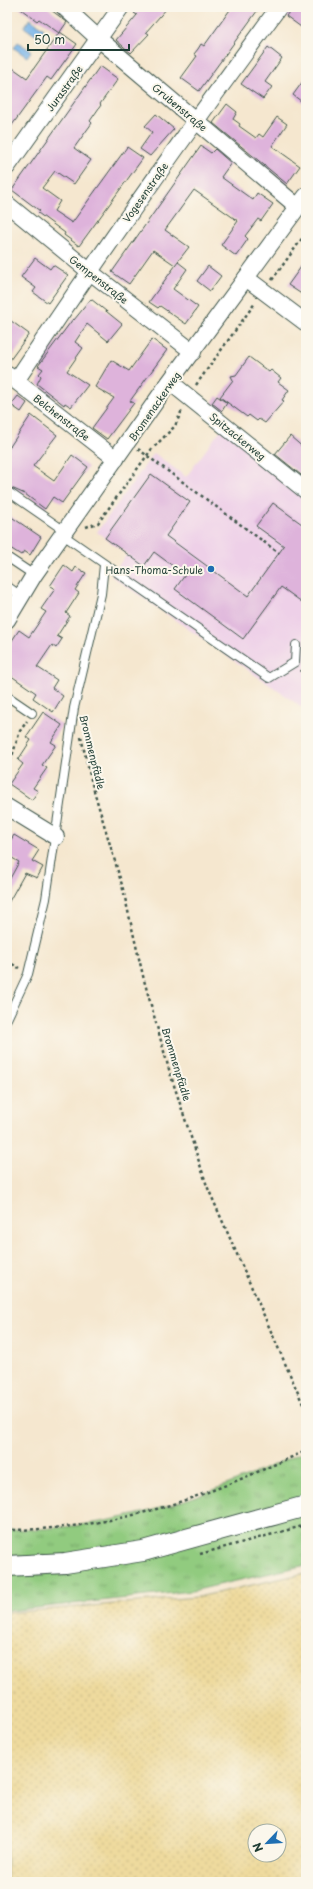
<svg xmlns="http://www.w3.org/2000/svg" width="313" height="1889" font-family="'Playpen Sans',sans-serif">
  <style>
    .built { fill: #eed0e8 }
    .grass { fill: url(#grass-tufts); stroke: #58845a }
    .sand { fill: url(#sand-dots); stroke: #868c69; fill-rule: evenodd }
    .water { fill: url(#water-ripples); stroke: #4b788e }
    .building { fill: #deb3db }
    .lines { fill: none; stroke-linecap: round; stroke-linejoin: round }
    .service-casing { stroke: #3f564b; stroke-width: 10 }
    .minor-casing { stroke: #3f564b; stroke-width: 18 }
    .tertiary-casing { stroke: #3f564b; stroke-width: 22 }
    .path { stroke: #3f564b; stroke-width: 2.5; stroke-dasharray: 3 3; stroke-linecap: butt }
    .service { stroke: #fff; stroke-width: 8 }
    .minor { stroke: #fff; stroke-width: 16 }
    .tertiary { stroke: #fff; stroke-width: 20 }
    .poi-dot { fill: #1f6fb2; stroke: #fbf7ec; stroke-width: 1.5 }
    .labels { text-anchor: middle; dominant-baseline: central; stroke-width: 4; stroke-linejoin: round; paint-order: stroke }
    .street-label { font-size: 10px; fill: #1f3d34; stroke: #fbf7ec }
    .poi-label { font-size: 10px; fill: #1f3d34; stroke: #fbf7ec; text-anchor: end }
  </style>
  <defs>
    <pattern id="grass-tufts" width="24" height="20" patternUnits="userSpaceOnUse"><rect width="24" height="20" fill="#91cb7f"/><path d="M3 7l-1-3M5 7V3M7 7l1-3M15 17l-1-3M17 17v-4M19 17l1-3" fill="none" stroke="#76a669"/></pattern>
    <pattern id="sand-dots" width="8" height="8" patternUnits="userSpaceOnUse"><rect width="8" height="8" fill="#eeda9e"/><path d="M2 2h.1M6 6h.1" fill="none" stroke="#ccbc89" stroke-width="1.8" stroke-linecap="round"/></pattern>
    <pattern id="water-ripples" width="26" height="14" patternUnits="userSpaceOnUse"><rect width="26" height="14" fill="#77b4e9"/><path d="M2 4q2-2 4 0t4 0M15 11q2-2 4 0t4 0" fill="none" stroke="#6194be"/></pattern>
  </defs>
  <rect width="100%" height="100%" fill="#fbf7ec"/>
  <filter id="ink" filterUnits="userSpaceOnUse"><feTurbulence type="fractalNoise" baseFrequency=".025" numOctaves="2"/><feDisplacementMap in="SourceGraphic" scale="8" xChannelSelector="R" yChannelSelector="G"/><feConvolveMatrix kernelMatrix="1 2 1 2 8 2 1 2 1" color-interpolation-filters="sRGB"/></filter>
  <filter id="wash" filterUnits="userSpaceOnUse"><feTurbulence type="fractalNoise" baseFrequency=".012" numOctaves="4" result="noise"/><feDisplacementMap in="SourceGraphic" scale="16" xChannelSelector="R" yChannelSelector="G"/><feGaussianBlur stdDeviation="0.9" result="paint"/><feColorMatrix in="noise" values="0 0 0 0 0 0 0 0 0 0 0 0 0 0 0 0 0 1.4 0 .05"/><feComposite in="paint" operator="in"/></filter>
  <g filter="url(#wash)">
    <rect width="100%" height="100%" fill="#f5e7cf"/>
    <!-- built -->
    <path class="built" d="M222,428L306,498V710L111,576L127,554L97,532L154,453L186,477Z"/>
    <!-- grass -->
    <path class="grass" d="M306,1451V1565L192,1591L7,1611V1530C69,1530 132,1519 191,1498C230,1485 268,1467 306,1451Z"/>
    <!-- sand -->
    <path class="sand" d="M306,1573V1882H7V1613L198,1597ZM255,1831H279V1855H255Z"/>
    <!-- water -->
    <g class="water">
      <path d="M30,19L44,29L38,37L24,27Z"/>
      <path d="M18,42L31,51L27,57L14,48Z"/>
    </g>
    <g id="blocks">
      <!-- building -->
      <g class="building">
        <path d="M18,7H47L67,22L60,32L77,44L51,80L47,77L7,132V64L27,78L59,33L39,19L37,21Z"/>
        <path d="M140,7H168L146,32L149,34L131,53L116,40L137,15L134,13Z"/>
        <path d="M232,7H260L199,91L181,78L197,56L194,54L198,49L201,44L204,46Z"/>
        <path d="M293,7H306V20L301,27L286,16Z"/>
        <path d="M268,47L282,58L265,82L272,87L263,99L241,84Z"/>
        <path d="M100,66L118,79L100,104L101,105L90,121L92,123L74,148L91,160L74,184L55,171L42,188L60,201L54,211L72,223L127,147L143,158L79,246L64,235L65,233L38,213L40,211L12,190Z"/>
        <path d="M306,77V105L293,95Z"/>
        <path d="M227,104L237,112L233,119L240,124L239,126L256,138L259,134L263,137L277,117L287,124L272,146L300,166L287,184L213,123Z"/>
        <path d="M156,114L174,129L150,156L140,149L152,132L145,126Z"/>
        <path d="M201,146L211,153L215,149L231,163L221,177L253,200L257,193L273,204L261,221L258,219L245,236L248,239L236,256L221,245L238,221L194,190L165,230L189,247L175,265L153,250L129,284L112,272Z"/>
        <path d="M35,258L50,269L53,265L68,275L48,303L33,292L36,288L21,277Z"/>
        <path d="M306,260V297L288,285Z"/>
        <path d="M178,262L187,269L173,289L198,307L186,324L160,306L158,308L149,302Z"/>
        <path d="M208,266L221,276L210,291L197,281Z"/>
        <path d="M91,299L122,324L108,341L87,324L75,342L83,348L67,371L88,385L71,407L65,403L64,405L37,384L41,376L39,374L43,369L38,366L73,319L74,320Z"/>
        <path d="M7,318L29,334L7,364Z"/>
        <path d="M152,339L167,350L130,401L134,403L107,439L92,428L114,398L95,387L111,360L129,371Z"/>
        <path d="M249,357L269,372L271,370L281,378L278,382L289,390L282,400L284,401L265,423L259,419L257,421L249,415L247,417L220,397L233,380L231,376L236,375Z"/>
        <path d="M18,396L27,403L21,412L11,405Z"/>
        <path d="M217,396L227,403L222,411L212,403Z"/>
        <path d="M31,415L57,435L33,466L54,481L72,455L88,467L62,503L53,497L45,509L25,494L7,486V451Z"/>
        <path d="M290,436L306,450V479L275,454Z"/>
        <path d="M151,474L190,502L166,536L248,596L284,546L256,526L273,503L306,527V605L281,587L243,639L175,589L185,575L154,552L144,566L105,538Z"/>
        <path d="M7,514L41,537L30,555L24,551L21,555L7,546Z"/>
        <path d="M64,565L73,572L76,567L86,573L75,590L79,593L66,613L70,616L57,636L62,639L56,648L52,645L37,667L57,680L52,688L63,696L53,712L33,698L36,693L7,673V648L19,630L29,637L46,612L41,609L55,589L50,586Z"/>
        <path d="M43,712L62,725L51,742L56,745L42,765L47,768L33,788L38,791L32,800L9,784L23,764L18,760L31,740L26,737Z"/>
        <path d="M14,835L39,850L32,861L43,867L37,878L25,873L7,905V884L19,862L7,855V846Z"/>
      </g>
    </g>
  </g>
  <g filter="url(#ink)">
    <use href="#blocks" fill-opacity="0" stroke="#3f564b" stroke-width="1"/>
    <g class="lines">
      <defs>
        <g id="service">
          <path d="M7,491L59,527L63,535L269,678L295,662L296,645"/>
          <path d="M7,557L34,575"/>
          <path d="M7,586L21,596"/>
          <path d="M7,696L32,713"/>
          <path d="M7,1019L28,974L46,899L74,708L101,594L104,565"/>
        </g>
        <g id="minor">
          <path d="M64,7L99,39L298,207"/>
          <path d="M7,167L121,7"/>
          <path d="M7,204L89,271L193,352"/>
          <path d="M246,278L306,323"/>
          <path d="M8,375L116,459"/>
          <path d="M16,381C100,254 188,130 279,7"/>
          <path d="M170,382L306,491"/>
          <path d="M7,620L34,575L168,384L306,196"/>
          <path d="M7,807L56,837"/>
        </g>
        <path id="tertiary" d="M7,1566L65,1563L143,1551L306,1506"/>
      </defs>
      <!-- service casing -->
      <use href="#service" class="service-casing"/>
      <!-- minor casing -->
      <use href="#minor" class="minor-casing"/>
      <!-- tertiary casing -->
      <use href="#tertiary" class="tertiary-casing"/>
      <!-- path -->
      <g class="path">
        <path d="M7,257L10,253"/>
        <path d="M272,280L306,233"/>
        <path d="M196,385L255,303"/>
        <path d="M138,449L279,553"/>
        <path d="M86,527L98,523L151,450L175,426L182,410"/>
        <path d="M301,670L306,677"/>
        <path d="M81,737L92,784L122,885L144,980L170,1073L207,1186L306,1411"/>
        <path d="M7,772L20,731L27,721"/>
        <path d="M7,961L19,968"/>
        <path d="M7,1530C69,1530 132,1519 191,1498C230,1485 268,1467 306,1451"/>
        <path d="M200,1554L306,1525"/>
      </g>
      <!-- service -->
      <use href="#service" class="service"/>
      <!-- minor -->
      <use href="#minor" class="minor"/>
      <!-- tertiary -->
      <use href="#tertiary" class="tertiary"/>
    </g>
  </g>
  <!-- markers -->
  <circle class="poi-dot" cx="211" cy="569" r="4"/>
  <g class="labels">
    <!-- street labels -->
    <g class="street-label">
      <text transform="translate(64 88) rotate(-54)">Jurastraße</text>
      <text transform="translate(180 107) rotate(40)">Grubenstraße</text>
      <text transform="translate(145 192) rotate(-55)">Vogesenstraße</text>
      <text transform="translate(99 279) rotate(38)">Gempenstraße</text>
      <text transform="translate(154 406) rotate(-55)">Bromenackerweg</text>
      <text transform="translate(62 417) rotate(38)">Belchenstraße</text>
      <text transform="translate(238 436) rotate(39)">Spitzackerweg</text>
      <text transform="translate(93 752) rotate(76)">Brommenpfädle</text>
      <text transform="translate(177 1064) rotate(73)">Brommenpfädle</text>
    </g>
    <!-- poi labels -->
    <g class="poi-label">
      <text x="203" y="569">Hans-Thoma-Schule</text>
    </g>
  </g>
  <!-- margin -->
  <rect width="313" height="1889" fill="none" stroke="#fbf7ec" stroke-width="24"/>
  <!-- north arrow -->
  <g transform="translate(267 1843) rotate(245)"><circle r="19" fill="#fbf7ec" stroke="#a3ada2"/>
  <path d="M0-3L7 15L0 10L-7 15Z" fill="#1f6fb2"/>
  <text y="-6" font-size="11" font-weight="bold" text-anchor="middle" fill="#1f3d34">N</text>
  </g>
  <!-- scale -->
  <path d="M28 44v6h101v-6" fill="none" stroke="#1f3d34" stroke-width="2"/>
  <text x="34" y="44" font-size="12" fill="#1f3d34" stroke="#fbf7ec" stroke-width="3" paint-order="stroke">50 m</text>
</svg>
